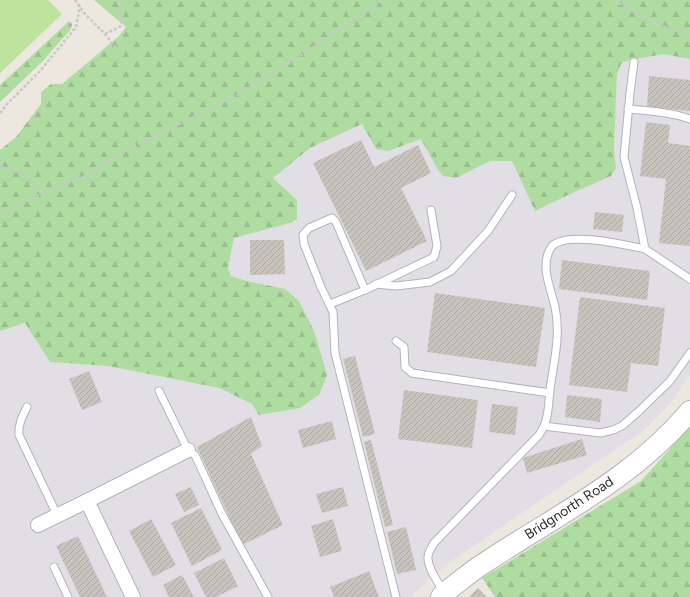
<svg xmlns="http://www.w3.org/2000/svg" width="690" height="597" font-family="Figtree,sans-serif">
  <style>
    .industrial { fill: #e1dfe5 }
    .forest { fill: url(#forest-firs) }
    .pitch { fill: #bee39d }
    .building { fill: url(#building-hatch) }
    .lines { fill: none; stroke-linecap: round; stroke-linejoin: round }
    .lane-casing { stroke: #b2b3bd; stroke-width: 9 }
    .street-casing { stroke: #b2b3bd; stroke-width: 16 }
    .secondary-casing { stroke: #b2b3bd; stroke-width: 22 }
    .path { stroke: #c8c8c8; stroke-width: 2.5; stroke-dasharray: 3 2; stroke-linecap: butt }
    .lane { stroke: #fff; stroke-width: 7 }
    .street { stroke: #fff; stroke-width: 14 }
    .secondary { stroke: #fff; stroke-width: 20 }
    .labels { text-anchor: middle; dominant-baseline: central; stroke-width: 4; stroke-linejoin: round; paint-order: stroke }
    .street-label { font-size: 14px; fill: #2b2b2b; stroke: #fff }
  </style>
  <defs>
    <pattern id="forest-firs" width="22" height="20" patternUnits="userSpaceOnUse"><rect width="22" height="20" fill="#afdda1"/><path d="M5 1l3.5 6h-7zM16 11l3.5 6h-7z" fill="#97be8b"/></pattern>
    <pattern id="building-hatch" width="6" height="6" patternUnits="userSpaceOnUse"><rect width="6" height="6" fill="#c7c4be"/><path d="M-1 1l2-2M0 6l6-6M5 7l2-2" fill="none" stroke="#aba9a3"/></pattern>
  </defs>
  <rect width="100%" height="100%" fill="#ece8df"/>
  <!-- industrial -->
  <path class="industrial" d="M663,54L690,59V375L668,406L644,430L450,562L410,597H0V331L25,323L50,362L108,366L219,388L252,404L247,281L231,276L228,268L234,238L290,223L297,200L273,178L310,148L362,124L388,151L421,139L438,169L456,178L490,161H512L536,211L616,168L614,150L617,74L622,62Z"/>
  <!-- forest -->
  <g class="forest">
    <path d="M94,0H690V59L663,54L622,62L617,74L614,150L616,168L611,176L568,195L535,211L512,161H490L456,178L443,176L438,170L421,139L388,151L376,149L362,124L310,148L273,178L297,200V219L290,223L234,238L228,268L231,276L247,281L285,289L299,301L314,331L327,375L319,395L300,408L259,415L252,404L219,388L108,366L50,362L25,323L0,331V150L16,137L41,104V92L51,84H62L119,36L126,27Z"/>
    <path d="M69,21L72,24L71,29L43,61L0,102V85Z"/>
    <path d="M690,424V597H495L482,578L641,481L670,449Z"/>
  </g>
  <!-- pitch -->
  <path class="pitch" d="M0,0H48L62,14L0,73Z"/>
  <!-- building -->
  <g class="building">
    <path d="M649,76L690,80V111L647,107Z"/>
    <path d="M646,122L670,125L668,143L690,146V246L659,243L666,179L640,176Z"/>
    <path d="M361,140L374,167L418,145L431,173L401,188L427,241L366,271L313,163Z"/>
    <path d="M595,212L624,215L622,232L593,229Z"/>
    <path d="M250,240H284L285,274L250,275Z"/>
    <path d="M562,260L650,271L647,300L559,289Z"/>
    <path d="M435,293L545,308L536,367L427,352Z"/>
    <path d="M580,297L665,308L658,366L631,363L627,392L569,385Z"/>
    <path d="M355,356L375,434L363,437L343,359Z"/>
    <path d="M89,371L102,402L82,410L69,379Z"/>
    <path d="M404,390L478,400L472,448L398,439Z"/>
    <path d="M567,395L602,399L600,422L565,417Z"/>
    <path d="M492,404L518,407L515,435L489,432Z"/>
    <path d="M251,417L262,446L251,454L283,525L242,545L197,447Z"/>
    <path d="M332,421L336,439L303,448L298,430Z"/>
    <path d="M582,439L587,455L527,473L523,458Z"/>
    <path d="M371,440L393,525L385,527L364,442Z"/>
    <path d="M191,487L199,505L184,512L175,494Z"/>
    <path d="M343,487L348,506L322,513L316,494Z"/>
    <path d="M201,508L222,550L192,566L171,523Z"/>
    <path d="M151,519L176,565L153,577L129,531Z"/>
    <path d="M333,519L342,551L320,557L311,526Z"/>
    <path d="M406,527L416,570L397,574L387,532Z"/>
    <path d="M78,536L107,597H80L56,546Z"/>
    <path d="M224,558L238,586L216,597H206L194,573Z"/>
    <path d="M369,571L379,597H334L330,587Z"/>
    <path d="M182,575L194,597H169L163,585Z"/>
    <path d="M478,588L487,597H469Z"/>
  </g>
  <g class="lines">
    <defs>
      <g id="lane">
        <path d="M634,62L630,93L624,157L637,208L645,249L690,279"/>
        <path d="M628,109C649,111 670,112 690,119"/>
        <path d="M376,284L396,286L430,282L451,271L488,231L512,195"/>
        <path d="M365,290L434,257L437,246L431,210"/>
        <path d="M330,304L365,290L336,222L332,218L309,228L303,235L304,244L321,287L333,312L335,353L396,597"/>
        <path d="M396,341L404,347L405,367L412,373L550,393"/>
        <path d="M159,391L188,450L195,455L222,514L268,597"/>
        <path d="M27,407C22,417 18,425 19,435L57,515"/>
        <path d="M544,426L600,433L613,430L622,426L638,412L670,381L690,353"/>
        <path d="M54,567L68,597"/>
        <path d="M444,592C439,584 427,567 428,557C428,552 432,547 434,543L539,435C543,429 546,423 547,416C549,407 549,398 550,389C554,362 561,334 555,307C551,289 541,269 549,251C550,250 552,246 552,246C567,231 625,245 645,249"/>
      </g>
      <g id="street">
        <path d="M87,501L133,597"/>
        <path d="M38,525L87,501L188,450"/>
      </g>
      <path id="secondary" d="M441,597L444,593C458,583 471,571 486,562C557,515 634,478 690,411"/>
    </defs>
    <!-- lane casing -->
    <use href="#lane" class="lane-casing"/>
    <!-- street casing -->
    <use href="#street" class="street-casing"/>
    <!-- secondary casing -->
    <use href="#secondary" class="secondary-casing"/>
    <!-- path -->
    <g class="path">
      <path d="M75,0L85,14L104,33L117,49"/>
      <path d="M615,0L624,7L660,25L690,34"/>
      <path d="M105,34L121,26L122,16L120,0"/>
      <path d="M0,113L8,103L40,71L76,27L80,6"/>
      <path d="M0,166L27,176L40,194"/>
      <path d="M0,214L40,194L85,176L121,153L245,91L328,38L384,0"/>
    </g>
    <!-- lane -->
    <use href="#lane" class="lane"/>
    <!-- street -->
    <use href="#street" class="street"/>
    <!-- secondary -->
    <use href="#secondary" class="secondary"/>
  </g>
  <g class="labels">
    <!-- street labels -->
    <g class="street-label">
      <text transform="translate(569 508) rotate(-33)">Bridgnorth Road</text>
    </g>
  </g>
</svg>
